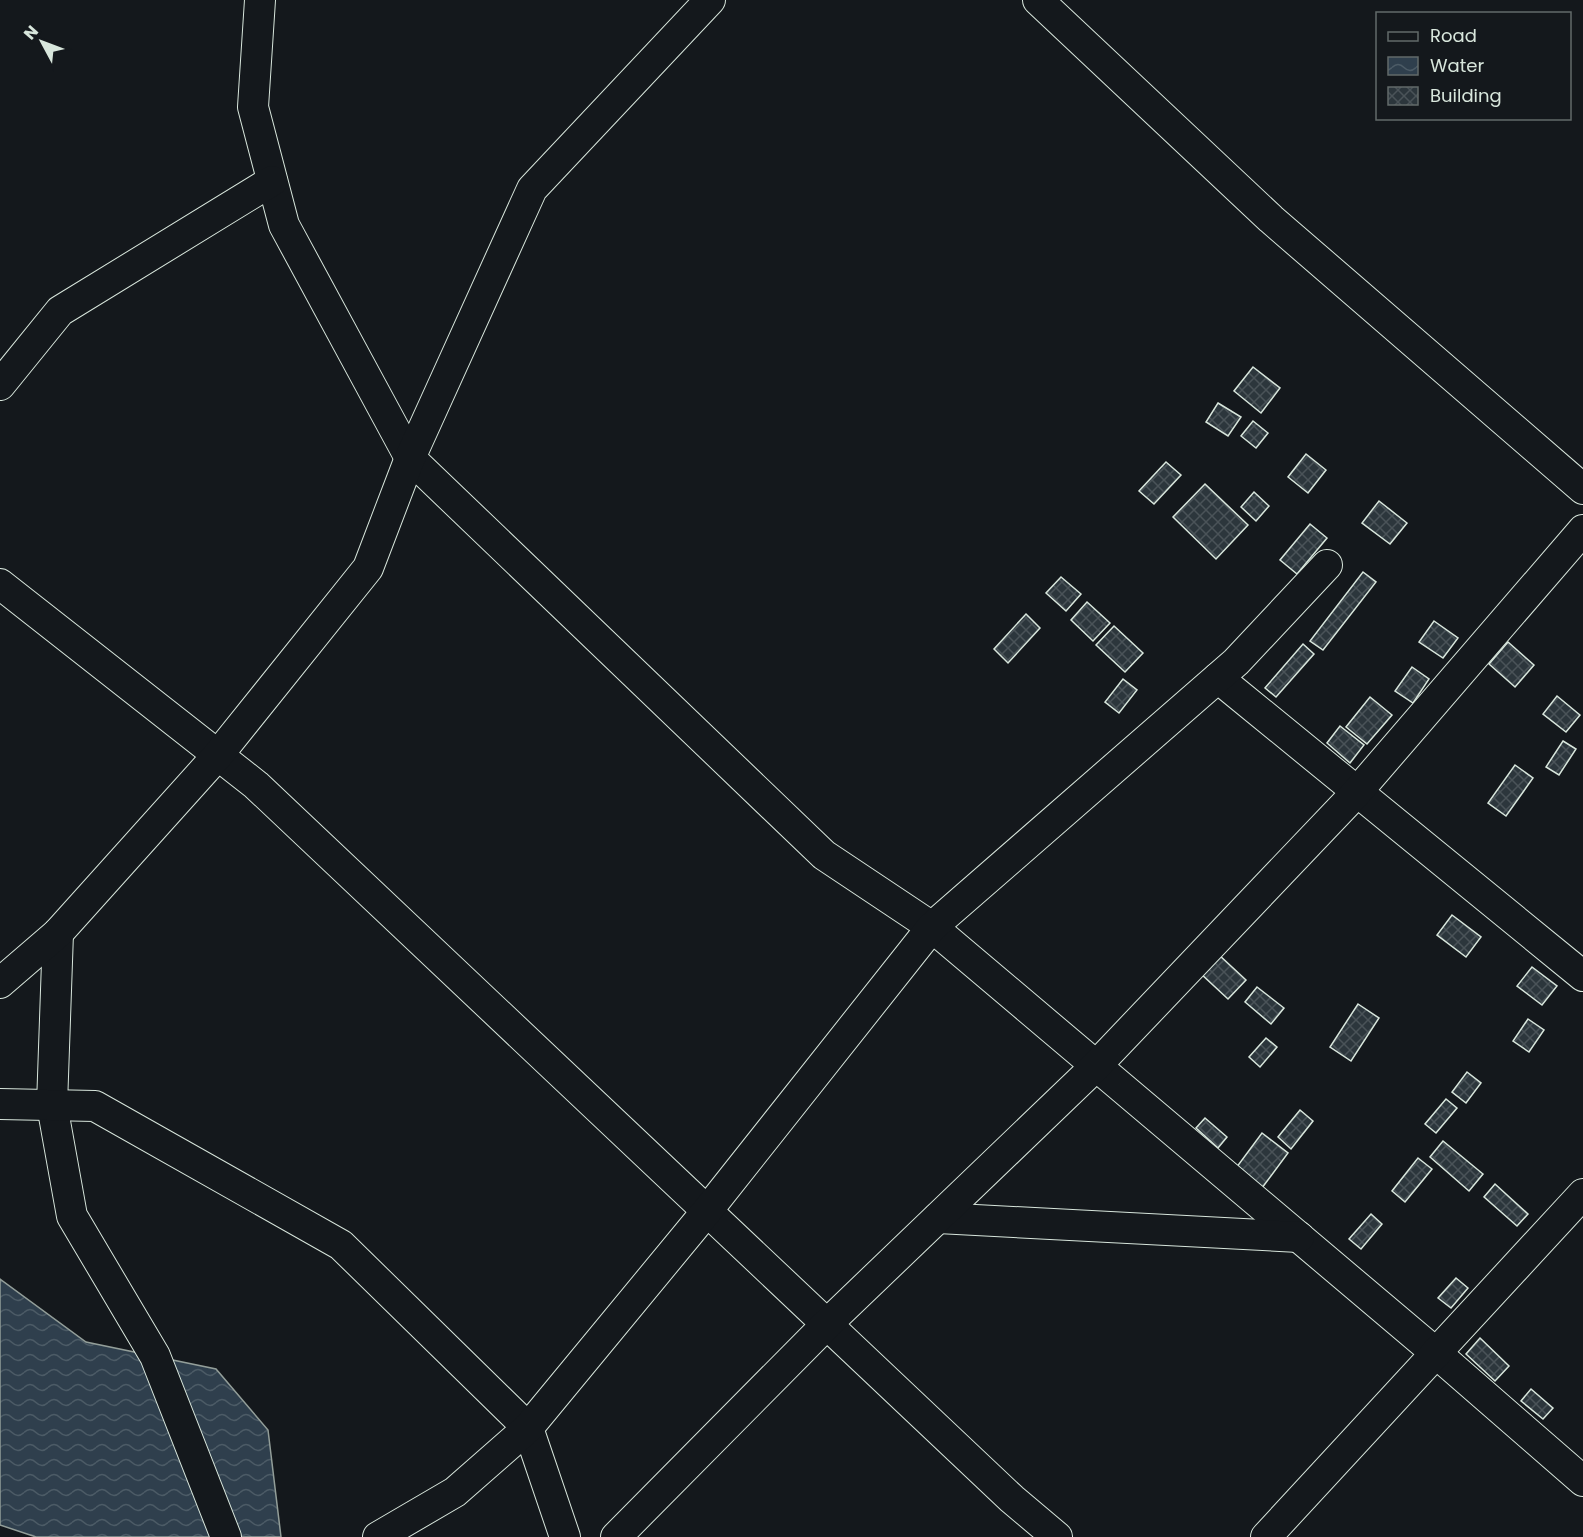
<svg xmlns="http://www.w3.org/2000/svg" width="1583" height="1537" font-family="Poppins,sans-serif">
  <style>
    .water { fill: url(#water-waves); stroke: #939e99; stroke-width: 1.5 }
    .building { fill: url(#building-cross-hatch); stroke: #d8e6dc; stroke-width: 1.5 }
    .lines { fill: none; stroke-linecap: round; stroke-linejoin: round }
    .street-casing { stroke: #d8e6dc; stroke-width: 32 }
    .street { stroke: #14181c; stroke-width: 30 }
  </style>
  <defs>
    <pattern id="water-waves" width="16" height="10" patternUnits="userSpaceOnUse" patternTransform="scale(1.5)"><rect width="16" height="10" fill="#2f3f4d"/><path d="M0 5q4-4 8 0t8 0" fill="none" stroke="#4c5b66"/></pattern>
    <pattern id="building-cross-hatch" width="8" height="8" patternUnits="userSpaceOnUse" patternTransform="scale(1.5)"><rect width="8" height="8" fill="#2c363c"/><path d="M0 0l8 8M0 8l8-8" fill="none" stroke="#4a5358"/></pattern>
  </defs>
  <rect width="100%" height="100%" fill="#14181c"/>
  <!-- water -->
  <path class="water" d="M0,1279L86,1342L216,1369L268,1430L281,1537H36L0,1525Z"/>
  <!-- building -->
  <g class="building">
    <path d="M1253,367L1280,388L1261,413L1234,391Z"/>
    <path d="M1218,403L1241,417L1228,436L1206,422Z"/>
    <path d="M1253,421L1268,433L1256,448L1241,436Z"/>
    <path d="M1306,454L1326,470L1308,493L1288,477Z"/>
    <path d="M1166,462L1181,475L1154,504L1139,491Z"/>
    <path d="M1205,484L1248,525L1216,559L1173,517Z"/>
    <path d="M1254,492L1269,506L1256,521L1241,507Z"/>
    <path d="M1379,501L1407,523L1390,544L1362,523Z"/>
    <path d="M1310,524L1327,538L1297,574L1280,560Z"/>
    <path d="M1363,572L1376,582L1323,650L1310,641Z"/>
    <path d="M1061,577L1081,594L1066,611L1046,593Z"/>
    <path d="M1087,602L1110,623L1093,641L1071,620Z"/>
    <path d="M1026,614L1040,628L1008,663L994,649Z"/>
    <path d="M1434,621L1458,638L1443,658L1419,642Z"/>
    <path d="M1114,626L1143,653L1125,672L1096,645Z"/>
    <path d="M1508,642L1534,665L1515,687L1489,664Z"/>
    <path d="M1303,644L1314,654L1276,697L1265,688Z"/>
    <path d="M1412,667L1429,679L1413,703L1395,691Z"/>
    <path d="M1123,679L1137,690L1119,713L1105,702Z"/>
    <path d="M1557,696L1580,715L1566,732L1543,714Z"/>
    <path d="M1370,697L1392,715L1367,744L1346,727Z"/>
    <path d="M1340,726L1364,745L1350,763L1327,743Z"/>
    <path d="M1563,741L1576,749L1559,775L1546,767Z"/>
    <path d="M1515,765L1533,778L1506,816L1488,803Z"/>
    <path d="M1452,915L1481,937L1466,957L1437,935Z"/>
    <path d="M1218,954L1246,980L1228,999L1200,973Z"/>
    <path d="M1532,967L1557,986L1542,1005L1517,986Z"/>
    <path d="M1257,987L1284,1008L1271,1024L1245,1002Z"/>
    <path d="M1358,1004L1379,1018L1351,1061L1330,1047Z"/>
    <path d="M1528,1019L1544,1030L1529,1052L1513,1041Z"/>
    <path d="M1266,1038L1277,1047L1260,1067L1249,1057Z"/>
    <path d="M1467,1072L1481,1083L1466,1103L1452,1092Z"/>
    <path d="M1446,1099L1457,1108L1436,1133L1425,1124Z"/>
    <path d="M1300,1110L1313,1121L1291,1149L1278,1137Z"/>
    <path d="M1205,1118L1227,1137L1218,1148L1196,1128Z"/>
    <path d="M1262,1133L1288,1153L1262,1188L1236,1168Z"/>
    <path d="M1443,1141L1483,1174L1469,1191L1430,1157Z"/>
    <path d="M1418,1158L1432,1169L1405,1202L1392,1191Z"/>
    <path d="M1495,1184L1528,1214L1517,1226L1484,1197Z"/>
    <path d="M1371,1214L1382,1224L1361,1249L1349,1239Z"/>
    <path d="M1456,1278L1468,1288L1451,1308L1438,1298Z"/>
    <path d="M1480,1338L1509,1366L1495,1381L1466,1354Z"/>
    <path d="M1531,1389L1553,1408L1543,1419L1521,1401Z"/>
  </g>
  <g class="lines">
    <defs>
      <g id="street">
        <path d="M260,0L253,107L284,225L410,458L824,855L932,927L1436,1353L1583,1481"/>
        <path d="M1038,0L1271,219L1583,489"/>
        <path d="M0,385L60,311L272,181"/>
        <path d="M0,584L256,785L1012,1499L1057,1537"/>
        <path d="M1218,678L1583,976"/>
        <path d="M58,933L52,1105L72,1216L155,1356L226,1537"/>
        <path d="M0,983L58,933L218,755L368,568L410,458L532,189L710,0"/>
        <path d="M0,1104L95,1106L341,1245L528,1428L565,1537"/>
        <path d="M938,1218L1299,1237"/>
        <path d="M378,1537L455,1492L528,1428L707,1211L932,927L1236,662L1327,565"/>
        <path d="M616,1537L827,1324L1096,1066L1357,792L1583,530"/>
        <path d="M1266,1537L1583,1194"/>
      </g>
    </defs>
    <!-- street casing -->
    <use href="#street" class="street-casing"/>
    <!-- street -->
    <use href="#street" class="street"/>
  </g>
  <!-- legend -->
  <rect x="1376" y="12" width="195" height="108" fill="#14181c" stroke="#626a69" stroke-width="1.5"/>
  <rect x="1388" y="32" width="30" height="9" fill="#14181c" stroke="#626a69" stroke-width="1.5"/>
  <text x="1430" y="42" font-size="18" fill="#d8e6dc">Road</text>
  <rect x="1388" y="57" width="30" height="18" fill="url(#water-waves)" stroke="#626a69" stroke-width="1.5"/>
  <text x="1430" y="72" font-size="18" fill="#d8e6dc">Water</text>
  <rect x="1388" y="87" width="30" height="18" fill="url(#building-cross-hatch)" stroke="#626a69" stroke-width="1.5"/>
  <text x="1430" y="102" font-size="18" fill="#d8e6dc">Building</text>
  <!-- north arrow -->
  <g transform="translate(42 42) rotate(311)" stroke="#14181c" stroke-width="4.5" paint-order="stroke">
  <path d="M0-4.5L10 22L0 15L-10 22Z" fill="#d8e6dc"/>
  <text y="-9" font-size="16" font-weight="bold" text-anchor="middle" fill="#d8e6dc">N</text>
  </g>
</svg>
